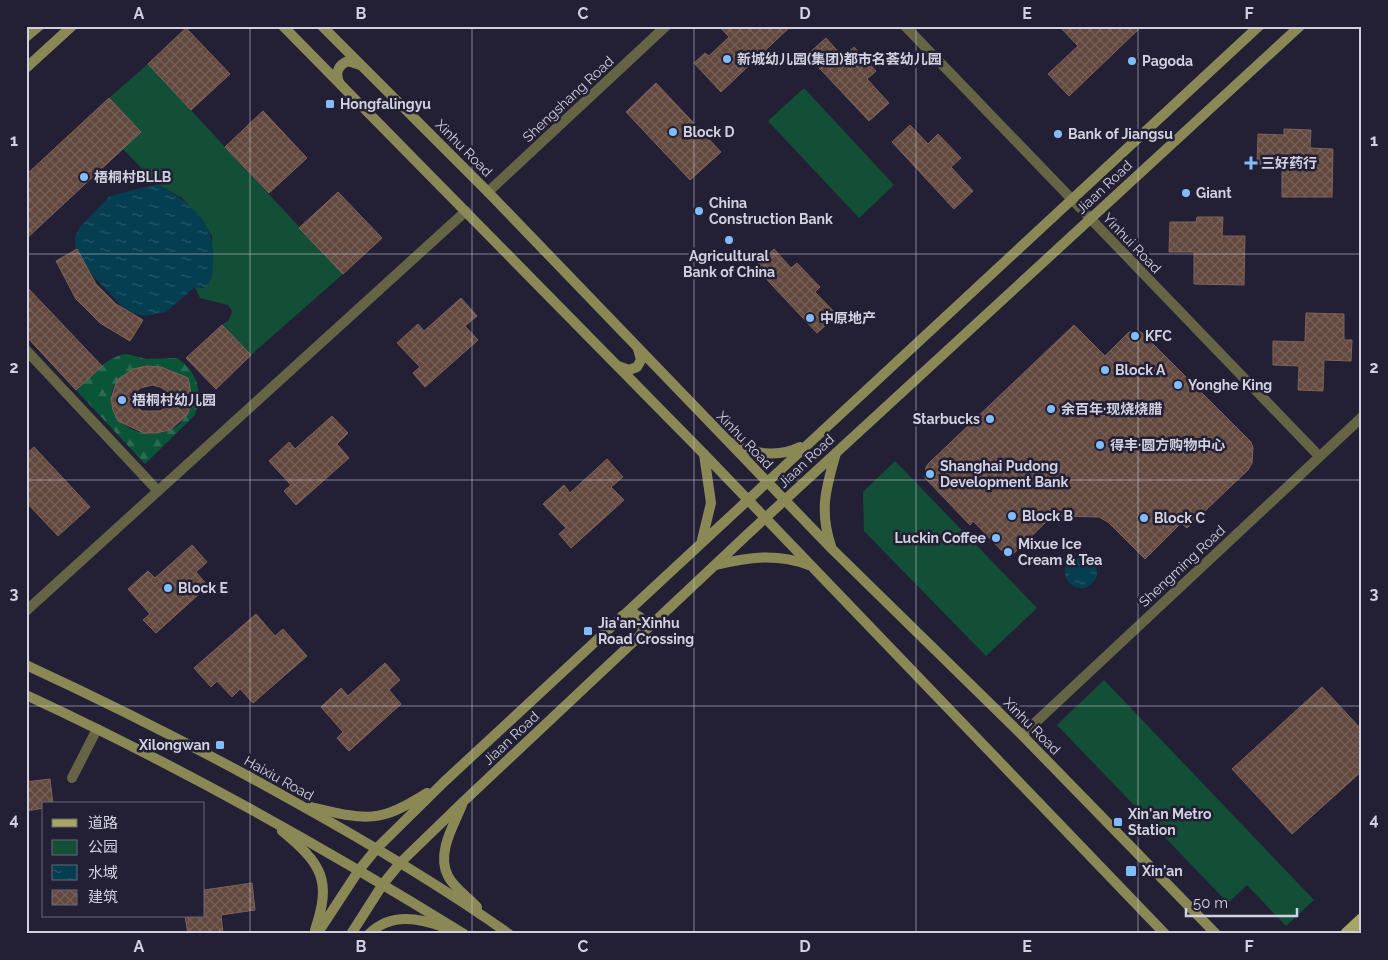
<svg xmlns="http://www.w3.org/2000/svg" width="1388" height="960" font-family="Raleway,'Noto Sans SC',sans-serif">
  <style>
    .green { fill: #134f36 }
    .forest { fill: url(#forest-firs); fill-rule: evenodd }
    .water { fill: url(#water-ripples) }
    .building { fill: url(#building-cross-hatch); stroke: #7f6259; fill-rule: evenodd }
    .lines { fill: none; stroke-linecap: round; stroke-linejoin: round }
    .minor { stroke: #656545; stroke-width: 10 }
    .secondary { stroke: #8a8956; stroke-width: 10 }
    .primary { stroke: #a7a663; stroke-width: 12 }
    .grid { fill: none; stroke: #d1d1df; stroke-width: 1; stroke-opacity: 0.55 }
    .poi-dot { fill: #82bcfa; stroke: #232036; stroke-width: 2 }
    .labels { text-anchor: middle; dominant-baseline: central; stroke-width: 5; stroke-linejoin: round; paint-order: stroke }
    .poi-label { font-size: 14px; font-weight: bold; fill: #d1d1df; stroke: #232036; text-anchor: start }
    .street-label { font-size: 14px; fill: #d1d1df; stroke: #232036 }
    .neatline { fill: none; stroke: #d1d1df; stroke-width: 2 }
    .grid-label { font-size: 16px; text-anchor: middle; font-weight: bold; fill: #d1d1df }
  </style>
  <defs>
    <pattern id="forest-firs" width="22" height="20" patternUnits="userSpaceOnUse" patternTransform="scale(1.25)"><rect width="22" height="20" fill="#0a5538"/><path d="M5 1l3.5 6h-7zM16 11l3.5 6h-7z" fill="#2d6c54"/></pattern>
    <pattern id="water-ripples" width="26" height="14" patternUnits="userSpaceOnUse" patternTransform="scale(1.25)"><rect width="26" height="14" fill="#053e51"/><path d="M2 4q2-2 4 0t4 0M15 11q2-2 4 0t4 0" fill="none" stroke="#28596a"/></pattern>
    <pattern id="building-cross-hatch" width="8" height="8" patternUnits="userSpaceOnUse" patternTransform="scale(1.25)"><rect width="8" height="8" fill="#62483e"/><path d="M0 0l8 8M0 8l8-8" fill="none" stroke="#776159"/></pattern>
  </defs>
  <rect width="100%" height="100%" fill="#232036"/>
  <!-- green -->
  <g class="green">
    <path d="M148,64L343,274L251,355L222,325L229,320L232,311L228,305L200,298L195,287L204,288L212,276V236L199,216L182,198L157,184L123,149L141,132L109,98Z"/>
    <path d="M804,88L894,185L859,218L768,121Z"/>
    <path d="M895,461L1037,608L986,656L864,531L863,492Z"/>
    <path d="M1104,680L1314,900L1286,926L1247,885L1228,903L1057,725Z"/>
  </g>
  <!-- forest -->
  <path class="forest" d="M127,354L146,359L177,358C198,372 203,392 195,415L145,464L76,390C91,376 107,356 127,354ZM147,366C157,367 167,367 176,373C197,387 193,421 170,430C115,450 82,378 147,366Z"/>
  <!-- water -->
  <g class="water">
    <path d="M157,184C191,203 217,222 213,264C213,274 212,283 204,288L195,287L166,312L146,316L127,312L86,268L76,252L75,236L80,227L110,196Z"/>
    <circle cx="1081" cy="572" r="16"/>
  </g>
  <!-- building -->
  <g class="building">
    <path d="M719,26H791L721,92L694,63L705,53L709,56L729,37Z"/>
    <path d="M1059,26H1142L1069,96L1048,74L1078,46Z"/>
    <path d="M186,28L230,74L191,110L148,64Z"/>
    <path d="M826,38L843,57L854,47L876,71L867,79L889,103L869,121L807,55Z"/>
    <path d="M656,83L721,152L690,180L626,112Z"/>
    <path d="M109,98L141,132L26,239V175Z"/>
    <path d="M263,111L307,158L269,193L225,147Z"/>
    <path d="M910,125L928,144L938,134L961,158L951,167L973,191L954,209L892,142Z"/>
    <path d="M1284,129L1311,130L1310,148L1333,149L1332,197H1282V165L1257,164L1258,134L1284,135Z"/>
    <path d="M338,192L382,238L343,274L299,228Z"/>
    <path d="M1197,217H1223L1222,236H1245L1244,285L1194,284V252H1169L1170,222H1196Z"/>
    <path d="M77,249L96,284L116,304L143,320L130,341L100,323L76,299L56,261Z"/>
    <path d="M774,249L791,268L797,263L820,287L815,292L837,315L817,333L755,267Z"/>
    <path d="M26,286L102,366L76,390L26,336Z"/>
    <path d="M461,298L477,316L465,326L478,340L425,387L413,373L420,367L397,343L418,324L424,331Z"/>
    <path d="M1306,313L1344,314V340H1352L1351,361L1324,360L1323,391L1298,390L1299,366L1273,365V341L1305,342Z"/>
    <path d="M222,325L251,355L216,389L186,358Z"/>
    <path d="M1074,325L1105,356L1129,332H1141L1251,442L1253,448L1252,463L1248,470L1187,528L1181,523L1145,559L1108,522L1099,517L1058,516L1049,519L1009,558L973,521L970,525L925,478L926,467L929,463Z"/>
    <path d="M147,366L161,367L188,378L191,393L193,407L191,406L187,415L170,430L156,433H144L118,421L113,410L111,399L117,380L133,369ZM152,385L160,387L180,399L160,411H142L131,399L140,388Z"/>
    <path d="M332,416L348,433L337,444L349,458L296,505L284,491L291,485L269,461L289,442L295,449Z"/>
    <path d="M34,447L90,507L58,536L26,502V454Z"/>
    <path d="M607,459L623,477L611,487L624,500L571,548L559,534L566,528L543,504L564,485L570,493Z"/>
    <path d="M192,545L207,562L196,572L208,586L156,633L143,620L150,614L128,589L148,571L155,578Z"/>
    <path d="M256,614L275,636L283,629L307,656L253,703L240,689L232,697L217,681L211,687L194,668Z"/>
    <path d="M385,663L400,680L389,690L401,704L349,751L337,738L343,732L321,707L341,688L348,696Z"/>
    <path d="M1322,687L1362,730V771L1292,834L1232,769Z"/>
    <path d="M50,779L53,804H44V808L26,811V782Z"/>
    <path d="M252,883L255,910L221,915L223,934H188L185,916H204V890Z"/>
  </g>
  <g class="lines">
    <!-- minor -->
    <g class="minor">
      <path d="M905,26L1319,456"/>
      <path d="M488,192L666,26"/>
      <path d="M26,350L158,491"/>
      <path d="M26,611L466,211"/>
      <path d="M1022,735L1362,417"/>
      <path d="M72,778L97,729"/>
    </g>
    <!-- secondary -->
    <g class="secondary">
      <path d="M283,26L703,453L1165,934"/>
      <path d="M322,26L488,192L832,549L1022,735L1216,934"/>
      <path d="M26,37L39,26"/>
      <path d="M26,68L72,26"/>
      <path d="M339,82C335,73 338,65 348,61L360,65"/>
      <path d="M618,366L629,370L637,367L641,360L638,349"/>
      <path d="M730,442C751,454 778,458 800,447"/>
      <path d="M702,540L711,503L704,454"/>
      <path d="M831,546C819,510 826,488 836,453"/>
      <path d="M716,565C748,557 777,553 809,565"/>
      <path d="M622,616L633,613L640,617L644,625L641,634"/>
      <path d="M26,665C117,707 206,752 293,801C367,842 440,885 509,934"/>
      <path d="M26,695C177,765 322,846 464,934"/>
      <path d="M462,805C454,825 436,853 448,876C454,888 468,897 477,907"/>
      <path d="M311,807C366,820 378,824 427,793"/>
      <path d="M282,831C322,864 332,880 315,930"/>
      <path d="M317,934L359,870L377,848L445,781L1259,26"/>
      <path d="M351,934L383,884L401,862L464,801L750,532L1300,26"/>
      <path d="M369,934C391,912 420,918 446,928"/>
    </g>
    <!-- primary -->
    <path class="primary" d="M1346,934L1362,919"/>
  </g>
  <!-- grid -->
  <path class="grid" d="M250,26V934M472,26V934M694,26V934M916,26V934M1138,26V934M26,254H1362M26,480H1362M26,706H1362"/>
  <!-- markers -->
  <g class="poi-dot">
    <circle cx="727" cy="59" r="5"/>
    <circle cx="1132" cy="61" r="5"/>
    <rect x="325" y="99" width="10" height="10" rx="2.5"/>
    <circle cx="673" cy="132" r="5"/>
    <circle cx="1058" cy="134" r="5"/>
    <path d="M1248.5 155.5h5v5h5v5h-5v5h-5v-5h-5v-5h5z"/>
    <circle cx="84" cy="177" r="5"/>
    <circle cx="1186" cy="193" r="5"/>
    <circle cx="699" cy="211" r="5"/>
    <circle cx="729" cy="240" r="5"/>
    <circle cx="810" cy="318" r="5"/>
    <circle cx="1135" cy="336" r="5"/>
    <circle cx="1105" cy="370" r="5"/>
    <circle cx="1178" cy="385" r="5"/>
    <circle cx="122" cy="400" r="5"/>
    <circle cx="1051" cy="409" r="5"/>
    <circle cx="990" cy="419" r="5"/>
    <circle cx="1100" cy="445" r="5"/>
    <circle cx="930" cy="474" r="5"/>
    <circle cx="1012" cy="516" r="5"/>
    <circle cx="1144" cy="518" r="5"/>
    <circle cx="996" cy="538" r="5"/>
    <circle cx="1008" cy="552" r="5"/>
    <circle cx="168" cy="588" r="5"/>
    <rect x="583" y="626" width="10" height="10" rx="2.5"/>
    <rect x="215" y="740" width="10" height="10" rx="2.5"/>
    <rect x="1113" y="817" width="10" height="10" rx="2.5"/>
    <rect x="1125" y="865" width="12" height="12" rx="2.5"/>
  </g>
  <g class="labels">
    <!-- poi labels -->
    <g class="poi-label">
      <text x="737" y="59">新城幼儿园(集团)都市名荟幼儿园</text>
      <text x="1142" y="61">Pagoda</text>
      <text x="340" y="104">Hongfalingyu</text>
      <text x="683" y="132">Block D</text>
      <text x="1068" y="134">Bank of Jiangsu</text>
      <text x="1261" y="163">三好药行</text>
      <text x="94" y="177">梧桐村BLLB</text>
      <text x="1196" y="193">Giant</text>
      <text x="709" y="203">China<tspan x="709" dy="16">Construction Bank</tspan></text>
      <text x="729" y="256" text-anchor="middle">Agricultural<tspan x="729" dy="16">Bank of China</tspan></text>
      <text x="820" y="318">中原地产</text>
      <text x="1145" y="336">KFC</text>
      <text x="1115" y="370">Block A</text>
      <text x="1188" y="385">Yonghe King</text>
      <text x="132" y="400">梧桐村幼儿园</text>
      <text x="1061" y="409">余百年·现烧烧腊</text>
      <text x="980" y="419" text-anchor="end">Starbucks</text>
      <text x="1110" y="445">得丰·圆方购物中心</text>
      <text x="940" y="466">Shanghai Pudong<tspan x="940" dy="16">Development Bank</tspan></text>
      <text x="1022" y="516">Block B</text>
      <text x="1154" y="518">Block C</text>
      <text x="986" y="538" text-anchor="end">Luckin Coffee</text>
      <text x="1018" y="544">Mixue Ice<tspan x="1018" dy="16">Cream &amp; Tea</tspan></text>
      <text x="178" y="588">Block E</text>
      <text x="598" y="623">Jia'an-Xinhu<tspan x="598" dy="16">Road Crossing</tspan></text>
      <text x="210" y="745" text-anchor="end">Xilongwan</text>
      <text x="1128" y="814">Xin'an Metro<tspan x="1128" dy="16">Station</tspan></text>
      <text x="1142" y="871">Xin'an</text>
    </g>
    <!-- street labels -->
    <g class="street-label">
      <text transform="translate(568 99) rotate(-43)">Shengshang Road</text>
      <text transform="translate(464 148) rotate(45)">Xinhu Road</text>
      <text transform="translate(1104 187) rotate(-43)">Jiaan Road</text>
      <text transform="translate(1132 243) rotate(46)">Yinhui Road</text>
      <text transform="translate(745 440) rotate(46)">Xinhu Road</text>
      <text transform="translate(806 461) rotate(-43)">Jiaan Road</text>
      <text transform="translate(1182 566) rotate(-43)">Shengming Road</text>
      <text transform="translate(1032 726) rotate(45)">Xinhu Road</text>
      <text transform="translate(511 738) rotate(-43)">Jiaan Road</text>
      <text transform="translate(279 778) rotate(29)">Haixiu Road</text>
    </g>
  </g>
  <!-- border -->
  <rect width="1388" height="960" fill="none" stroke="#232036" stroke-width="55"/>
  <!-- legend -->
  <rect x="42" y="802" width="162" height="115" fill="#232036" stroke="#69677a"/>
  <rect x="52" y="819" width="25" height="8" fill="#a7a663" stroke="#69677a"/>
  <text x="88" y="828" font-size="15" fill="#d1d1df">道路</text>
  <rect x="52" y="840" width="25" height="15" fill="#134f36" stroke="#69677a"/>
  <text x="88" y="852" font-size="15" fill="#d1d1df">公园</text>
  <rect x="52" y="865" width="25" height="15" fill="url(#water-ripples)" stroke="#69677a"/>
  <text x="88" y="878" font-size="15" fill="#d1d1df">水域</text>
  <rect x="52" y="890" width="25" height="15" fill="url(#building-cross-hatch)" stroke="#69677a"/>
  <text x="88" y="902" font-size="15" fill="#d1d1df">建筑</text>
  <!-- scale -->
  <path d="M1186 908v8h111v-8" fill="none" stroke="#d1d1df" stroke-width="2.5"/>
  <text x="1193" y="908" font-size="15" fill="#d1d1df" stroke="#232036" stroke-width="4" paint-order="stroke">50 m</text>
  <rect x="28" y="28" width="1332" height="904" class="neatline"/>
  <g class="grid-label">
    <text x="139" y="19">A</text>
    <text x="361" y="19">B</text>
    <text x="583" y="19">C</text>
    <text x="805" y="19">D</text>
    <text x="1027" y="19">E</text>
    <text x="1249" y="19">F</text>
    <text x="14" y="146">1</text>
    <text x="1374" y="146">1</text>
    <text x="14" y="373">2</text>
    <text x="1374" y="373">2</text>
    <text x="14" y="599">3</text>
    <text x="1374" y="599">3</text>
    <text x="14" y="825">4</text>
    <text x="1374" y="825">4</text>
    <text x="139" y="952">A</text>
    <text x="361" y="952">B</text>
    <text x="583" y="952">C</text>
    <text x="805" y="952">D</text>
    <text x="1027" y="952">E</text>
    <text x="1249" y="952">F</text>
  </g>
</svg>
